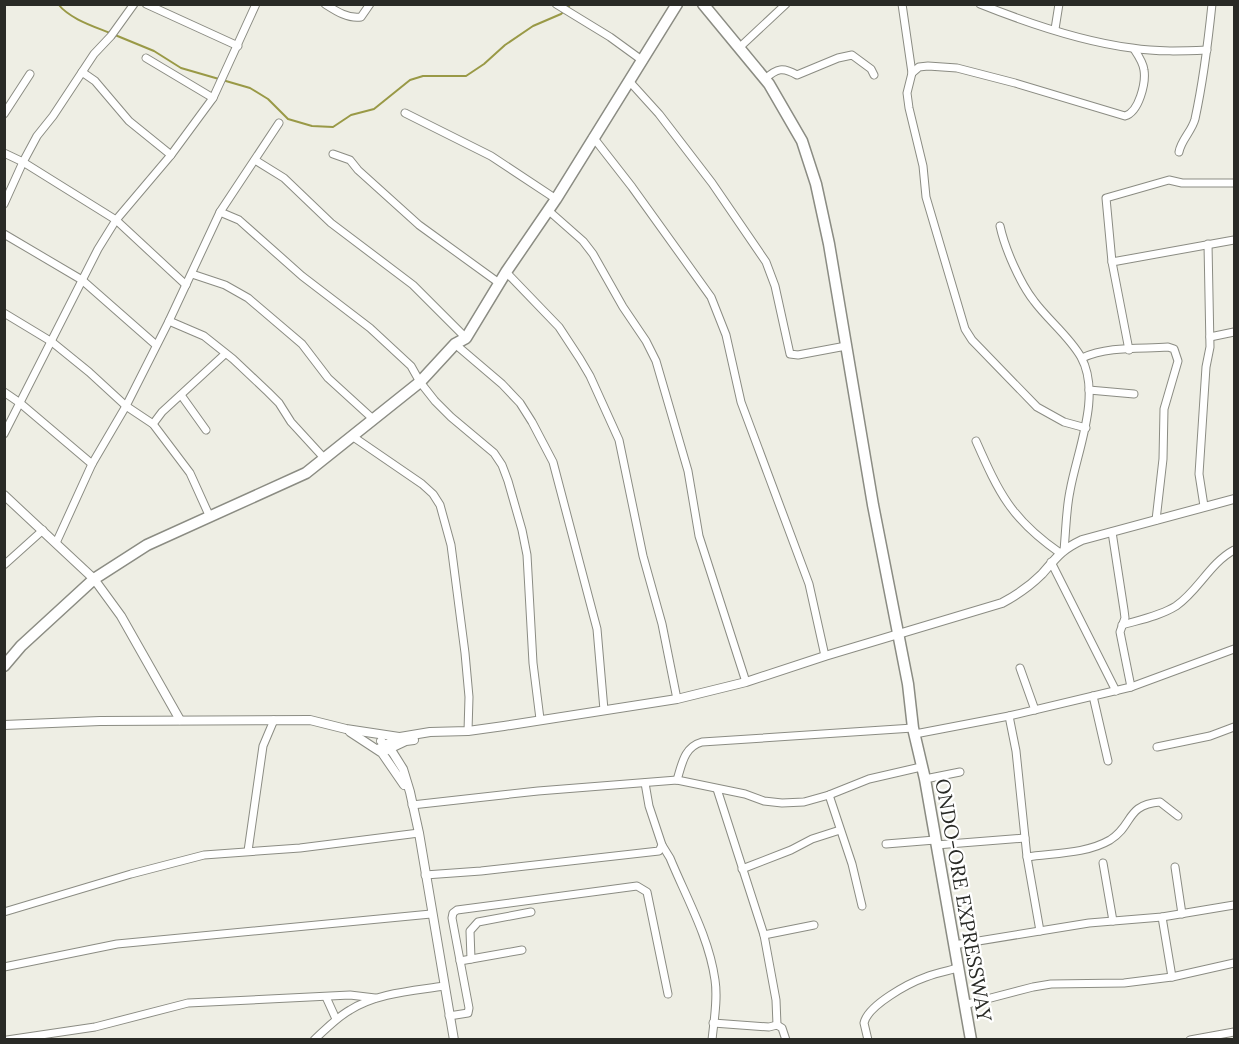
<svg xmlns="http://www.w3.org/2000/svg" width="1239" height="1044" font-family="Lora,serif">
  <style>
    .lines { fill: none; stroke-linecap: round; stroke-linejoin: round }
    .stream { stroke: #999946; stroke-width: 2 }
    .minor-casing { stroke: #8b8c83; stroke-width: 9 }
    .tertiary-casing { stroke: #8b8c83; stroke-width: 10 }
    .secondary-casing { stroke: #8b8c83; stroke-width: 13 }
    .primary-casing { stroke: #8b8c83; stroke-width: 13 }
    .minor { stroke: #fff; stroke-width: 7 }
    .tertiary { stroke: #fff; stroke-width: 8 }
    .secondary { stroke: #fff; stroke-width: 10 }
    .primary { stroke: #fff; stroke-width: 10 }
    .labels { text-anchor: middle; dominant-baseline: central; stroke-width: 4.5; stroke-linejoin: round; paint-order: stroke }
    .street-label { font-size: 20px; fill: #292a26; stroke: #fff }
  </style>
  <rect width="100%" height="100%" fill="#eeeee4"/>
  <g class="lines">
    <!-- stream -->
    <g class="stream">
      <path d="M58,4C70,19 93,26 110,33"/>
      <path d="M115,35L154,51L181,68L250,88L268,99L288,119L312,126L333,127L351,115L374,109L410,80L423,76H466L484,64L505,45L533,26L561,14L571,4"/>
    </g>
    <defs>
      <g id="minor">
        <path d="M146,4L238,46"/>
        <path d="M325,4C336,11 348,19 361,17L370,4"/>
        <path d="M556,4L610,37L643,61"/>
        <path d="M902,4L912,73L907,93L909,108L923,166L926,197L965,329L972,340L1037,407L1064,422L1086,428"/>
        <path d="M980,4C1025,22 1085,42 1132,48C1157,52 1183,51 1207,50"/>
        <path d="M1055,29L1059,4"/>
        <path d="M740,47L786,4"/>
        <path d="M146,58L213,98"/>
        <path d="M82,72L95,81L129,121L171,155"/>
        <path d="M912,73L919,67L928,66L957,68L1015,83L1125,116C1139,112 1146,83 1144,70C1143,62 1138,55 1134,49"/>
        <path d="M765,79C777,68 783,67 797,75L838,58L852,55L871,69L874,75"/>
        <path d="M630,82L659,114L712,183L766,262L775,286L790,354L798,355L846,346"/>
        <path d="M405,113L491,156L556,199"/>
        <path d="M4,114L30,74"/>
        <path d="M593,137L632,187L711,297L726,335L741,402L809,584L825,656"/>
        <path d="M1179,152C1181,140 1192,131 1195,119C1203,82 1208,43 1212,4"/>
        <path d="M4,153L23,162L116,220L186,285"/>
        <path d="M333,154L350,160L358,170L419,225L499,283"/>
        <path d="M255,160L284,178L331,223L413,285L466,338"/>
        <path d="M4,204L23,162L37,136L53,116L94,54L111,36L134,4"/>
        <path d="M549,211L583,241L593,254L623,307L646,341L656,361L688,471L699,536L746,682"/>
        <path d="M220,212L239,220L302,276L370,328L411,366L420,382L435,401L451,417L494,453L502,465L508,481L522,530L527,555L533,663L540,719"/>
        <path d="M1000,226C1005,249 1020,283 1034,301C1048,320 1069,336 1081,357C1102,395 1077,451 1070,491C1066,510 1066,530 1064,550"/>
        <path d="M4,234L82,280L156,345"/>
        <path d="M1112,262L1106,198L1169,180L1182,183H1234"/>
        <path d="M506,272L559,327L580,359L590,376L619,440L643,556L662,624L677,699"/>
        <path d="M192,274L225,285L248,298L302,344L328,378L373,419"/>
        <path d="M4,313L52,342L89,372L126,406L153,424L190,473L209,515"/>
        <path d="M169,321L204,336L233,359L268,392L279,403L291,422L324,458"/>
        <path d="M1210,337L1234,332"/>
        <path d="M455,344L502,384L520,403L532,422L553,462L597,629L604,710"/>
        <path d="M1129,350L1112,262L1234,240"/>
        <path d="M1082,358C1108,346 1140,349 1168,347L1174,349L1178,361L1164,409L1163,459L1156,520"/>
        <path d="M1089,390L1134,394"/>
        <path d="M4,392L20,403L92,464"/>
        <path d="M181,395L206,430"/>
        <path d="M153,424L162,412L225,354"/>
        <path d="M4,434L98,249L116,220L171,155L213,98L256,4"/>
        <path d="M352,436L422,484L433,494L440,505L451,545L465,653L469,697L468,731"/>
        <path d="M976,441C999,493 1011,519 1060,553"/>
        <path d="M1204,506L1199,474L1206,367L1210,347L1208,244"/>
        <path d="M1112,532L1124,610L1125,618L1120,632L1131,687"/>
        <path d="M56,543L92,464L126,406L169,321L220,212L279,123"/>
        <path d="M1051,562L1116,691"/>
        <path d="M4,565L43,530"/>
        <path d="M1122,625C1139,620 1160,616 1176,606C1198,591 1210,563 1234,550"/>
        <path d="M1020,668L1035,710"/>
        <path d="M1093,696L1108,761"/>
        <path d="M1009,716L1016,751L1027,857L1040,931"/>
        <path d="M915,734L1009,716L1131,687L1234,649"/>
        <path d="M1157,747L1210,736L1234,727"/>
        <path d="M925,779L960,772"/>
        <path d="M677,780C682,764 684,747 702,742L913,728"/>
        <path d="M717,789L764,935L776,1000L777,1025"/>
        <path d="M829,795L852,864L862,906"/>
        <path d="M412,805L538,791L677,780L745,794L764,801L782,803L804,802L829,795L869,779L921,767"/>
        <path d="M886,844L935,840"/>
        <path d="M662,845L670,858C686,897 709,937 715,980C718,999 714,1020 712,1040"/>
        <path d="M936,845L1025,838"/>
        <path d="M248,851L263,746L274,720"/>
        <path d="M1027,857C1053,853 1086,854 1110,840C1134,825 1125,805 1160,802L1178,816"/>
        <path d="M1103,863L1113,921"/>
        <path d="M1175,867L1182,914"/>
        <path d="M742,869L791,850L812,839L840,830"/>
        <path d="M425,875L481,871L659,851L662,845L649,806L645,783"/>
        <path d="M4,912L131,874L204,855L300,848L419,833"/>
        <path d="M1162,917L1172,977"/>
        <path d="M764,935L814,925"/>
        <path d="M954,945L1089,923L1162,917L1234,905"/>
        <path d="M471,959L470,931L478,922L531,912"/>
        <path d="M460,961L522,950"/>
        <path d="M4,967L117,944L431,914"/>
        <path d="M326,997L336,1019"/>
        <path d="M964,1005L1033,987L1051,984L1124,983L1172,977L1234,963"/>
        <path d="M449,1016L468,1013L469,1008L452,918L453,913L457,910L637,886L647,892L668,994"/>
        <path d="M713,1023L769,1027L777,1025"/>
        <path d="M777,1025L782,1028L786,1040"/>
        <path d="M7,1040L95,1027L188,1003L350,995L375,998"/>
        <path d="M314,1040C326,1029 336,1018 350,1010C377,993 412,991 444,986"/>
        <path d="M868,1040L864,1023C868,1005 909,983 926,977C936,973 947,971 958,968"/>
        <path d="M1190,1040L1234,1032"/>
      </g>
      <g id="tertiary">
        <path d="M4,495L94,579L121,616L180,720"/>
        <path d="M4,725L100,721L310,720L346,729L399,737"/>
        <path d="M350,732L382,753L404,785"/>
        <path d="M381,741L393,753L403,769L410,792L419,833L454,1040"/>
        <path d="M378,749L400,737L430,732L468,731L504,726L677,699L746,682L825,656L1002,603C1017,595 1030,586 1042,574C1057,557 1061,550 1082,540L1234,499"/>
        <path d="M387,750L406,741L414,740"/>
      </g>
      <path id="secondary" d="M4,666L21,646L94,579L147,545L306,473L420,382L455,344L466,338L506,272L556,199L677,4"/>
      <path id="primary" d="M703,4L769,84L802,141L816,184L829,244L873,505L908,684L913,728L925,779L971,1040"/>
    </defs>
    <!-- minor casing -->
    <use href="#minor" class="minor-casing"/>
    <!-- tertiary casing -->
    <use href="#tertiary" class="tertiary-casing"/>
    <!-- secondary casing -->
    <use href="#secondary" class="secondary-casing"/>
    <!-- primary casing -->
    <use href="#primary" class="primary-casing"/>
    <!-- minor -->
    <use href="#minor" class="minor"/>
    <!-- tertiary -->
    <use href="#tertiary" class="tertiary"/>
    <!-- secondary -->
    <use href="#secondary" class="secondary"/>
    <!-- primary -->
    <use href="#primary" class="primary"/>
  </g>
  <g class="labels">
    <!-- street labels -->
    <g class="street-label">
      <text transform="translate(964 900) rotate(80)">ONDO-ORE EXPRESSWAY</text>
    </g>
  </g>
  <!-- border -->
  <rect width="1239" height="1044" fill="none" stroke="#292a26" stroke-width="12"/>
</svg>
